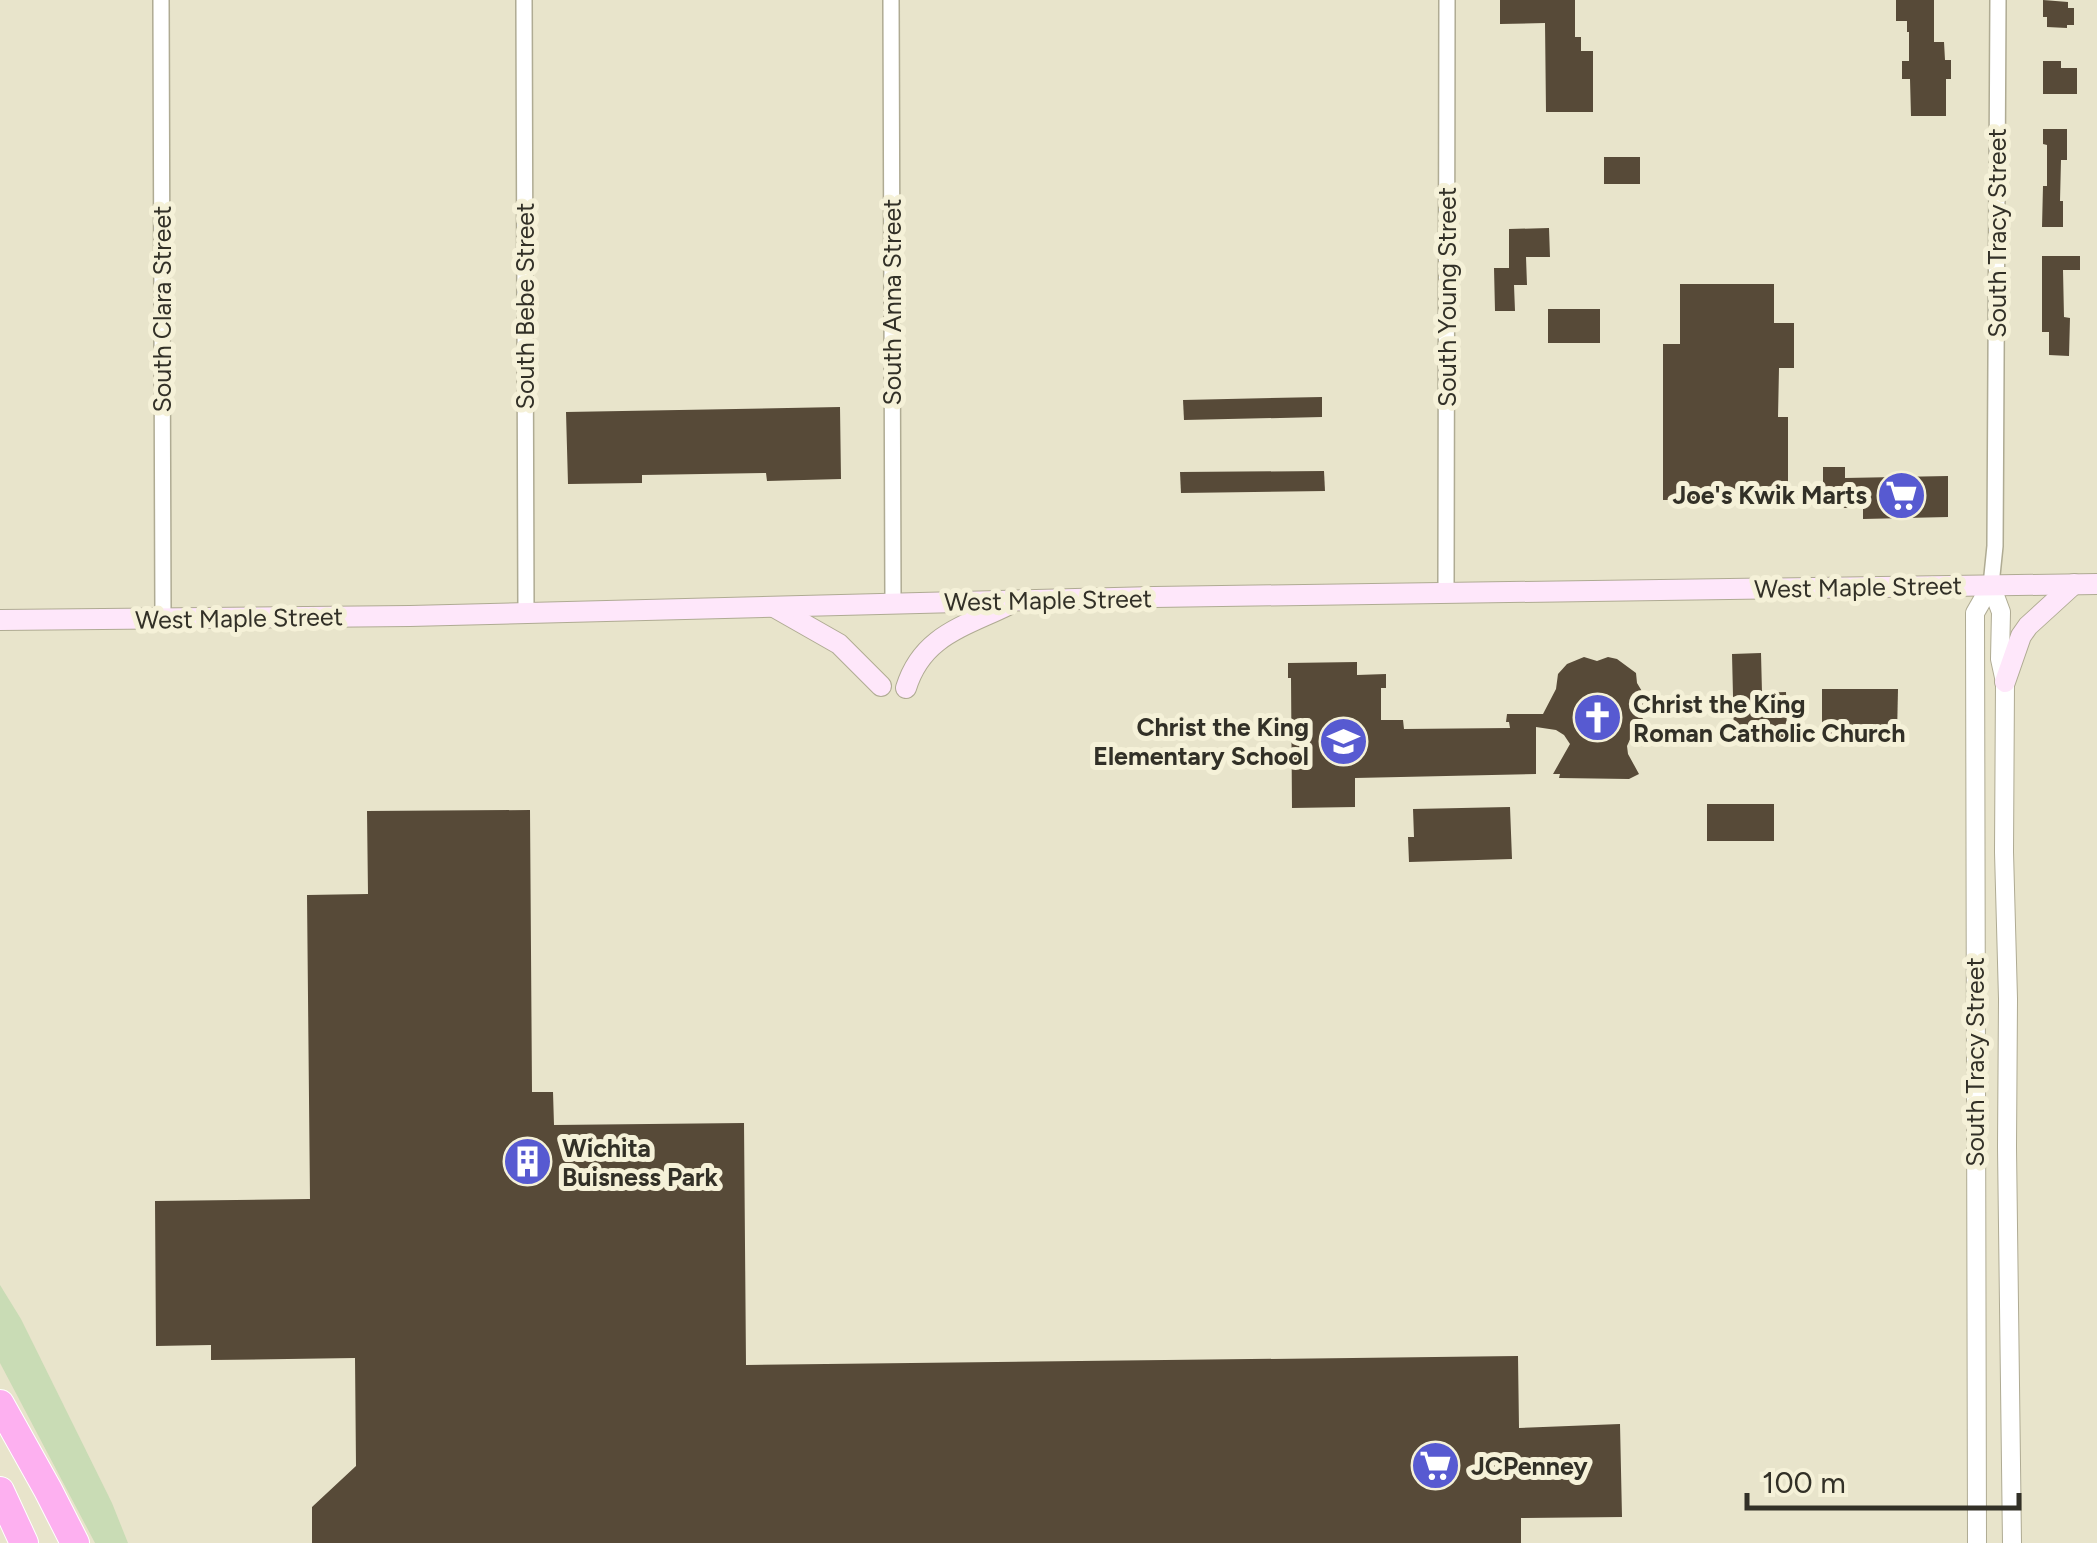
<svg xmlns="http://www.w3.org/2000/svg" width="2097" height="1543" font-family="Figtree,sans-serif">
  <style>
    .green { fill: #c9dcb5 }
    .building { fill: #574a38 }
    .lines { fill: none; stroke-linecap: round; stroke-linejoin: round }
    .minor-casing { stroke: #afab93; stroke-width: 18 }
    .tertiary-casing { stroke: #afab93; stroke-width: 20 }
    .secondary-casing { stroke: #afab93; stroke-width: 22 }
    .motorway-casing { stroke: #fff; stroke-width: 30 }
    .minor { stroke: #fff; stroke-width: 15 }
    .tertiary { stroke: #fff; stroke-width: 18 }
    .secondary { stroke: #fee7fa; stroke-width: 20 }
    .motorway { stroke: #fdb0f0; stroke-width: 28 }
    .labels { text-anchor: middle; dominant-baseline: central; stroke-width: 10; stroke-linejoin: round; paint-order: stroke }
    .street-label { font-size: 25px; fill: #323027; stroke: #f5f1d8 }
    .poi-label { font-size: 25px; font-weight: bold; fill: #323027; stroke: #f5f1d8; text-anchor: start }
  </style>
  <rect width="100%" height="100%" fill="#e8e4cb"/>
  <!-- green -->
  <path class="green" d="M0,1285L21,1319L112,1503L128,1543H95L0,1363Z"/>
  <!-- building -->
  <g class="building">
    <path d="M1500,0H1575V37H1581V51H1593V112H1546L1545,23L1500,24Z"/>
    <path d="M1896,0H1934V42H1944L1945,60H1951V79H1946V116H1911L1910,79H1902V61H1909V32H1907V21H1896Z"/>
    <path d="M2043,0L2068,2V8H2074V25H2067V28L2047,27V17H2043Z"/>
    <path d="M2043,61H2061V68H2077V94H2043Z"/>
    <path d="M2043,129H2067V160H2061L2060,201H2063V227H2042L2043,186H2047V145L2043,144Z"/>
    <rect x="1604" y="157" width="36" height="27"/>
    <path d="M1549,228L1550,257H1526L1527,285H1514L1515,311H1495L1494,268H1509V229Z"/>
    <path d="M2042,256H2080V270H2063L2064,317L2070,318L2069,356L2049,355V332H2042Z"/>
    <path d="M1680,284H1774V323H1794V368H1779L1778,417H1788V499L1663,500V344H1680Z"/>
    <rect x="1548" y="309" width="52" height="34"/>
    <path d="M1322,397V417L1184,420L1183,400Z"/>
    <path d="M840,407L841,479L767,481L766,473L642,475V483L568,484L566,412Z"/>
    <path d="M1823,467H1845V478L1948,476V517L1863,519V508H1823Z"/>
    <path d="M1324,471L1325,491L1181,493L1180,472Z"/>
    <path d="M1761,653L1762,693L1786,692L1787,737L1734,738L1732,654Z"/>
    <path d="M1584,657L1597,661L1608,657L1617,659L1636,673L1637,683L1646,698L1642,716L1645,727L1632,735L1627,746L1628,754L1639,774L1629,779L1559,778L1560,774H1553L1570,744L1564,735L1556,730L1536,727V774L1355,778V807L1292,808L1291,678H1288V663L1357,662V675L1386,674V688H1381V720H1403L1404,729L1510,728L1509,722H1506L1507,714H1543L1556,689L1558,674L1567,664Z"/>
    <path d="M1822,689H1898L1897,735H1822Z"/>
    <rect x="1707" y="804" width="67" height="37"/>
    <path d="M1510,807L1512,859L1409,862L1408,837H1414L1413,809Z"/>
    <path d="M530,810L532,1092H553L554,1125L744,1123L746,1365L1518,1356L1519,1428L1620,1424L1622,1517L1521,1518V1543H312V1507L356,1466L355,1358L211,1360V1345L156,1346L155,1201L310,1199L307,895L368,894L367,811Z"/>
  </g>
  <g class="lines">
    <defs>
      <g id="minor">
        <path d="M161,0L163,619"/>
        <path d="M524,0L526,612"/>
        <path d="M891,0L893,603"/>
        <path d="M1991,585L1995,546L1998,0"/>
        <path d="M1446,594L1447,0"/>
      </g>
      <g id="tertiary">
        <path d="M1991,585L2001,612L2000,659L2005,682L2004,852L2008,999L2007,1147L2012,1543"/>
        <path d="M1977,1543L1975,613L1991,585"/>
      </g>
      <g id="secondary">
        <path d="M774,607L839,644L881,686"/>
        <path d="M0,620L410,616L1154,597L2097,584"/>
        <path d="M2005,682L2021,636L2028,626L2074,584"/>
        <path d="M906,688C922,636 963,627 1008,605"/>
      </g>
      <g id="motorway">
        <path d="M0,1404L48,1490L75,1543"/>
        <path d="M0,1491L24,1543"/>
      </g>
    </defs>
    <!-- minor casing -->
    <use href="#minor" class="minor-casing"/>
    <!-- tertiary casing -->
    <use href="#tertiary" class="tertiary-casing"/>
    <!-- secondary casing -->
    <use href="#secondary" class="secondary-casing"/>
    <!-- motorway casing -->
    <use href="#motorway" class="motorway-casing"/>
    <!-- minor -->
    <use href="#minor" class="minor"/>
    <!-- tertiary -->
    <use href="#tertiary" class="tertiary"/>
    <!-- secondary -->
    <use href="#secondary" class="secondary"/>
    <!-- motorway -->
    <use href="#motorway" class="motorway"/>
  </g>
  <!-- icons -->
  <defs>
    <symbol id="supermarket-disc" viewBox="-11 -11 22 22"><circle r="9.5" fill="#575ad1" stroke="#f5f1d8"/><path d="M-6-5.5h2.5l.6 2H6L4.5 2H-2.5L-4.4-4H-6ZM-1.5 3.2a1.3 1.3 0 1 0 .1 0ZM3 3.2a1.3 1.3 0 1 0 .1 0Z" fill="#fff"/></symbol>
    <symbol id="church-disc" viewBox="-11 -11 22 22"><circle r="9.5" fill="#575ad1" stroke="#f5f1d8"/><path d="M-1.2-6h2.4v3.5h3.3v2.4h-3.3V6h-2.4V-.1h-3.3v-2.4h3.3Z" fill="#fff"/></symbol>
    <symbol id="school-disc" viewBox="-11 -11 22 22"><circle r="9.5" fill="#575ad1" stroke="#f5f1d8"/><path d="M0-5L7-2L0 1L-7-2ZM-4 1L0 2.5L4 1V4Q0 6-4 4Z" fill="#fff"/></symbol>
    <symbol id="building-disc" viewBox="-11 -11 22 22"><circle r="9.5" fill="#575ad1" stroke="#f5f1d8"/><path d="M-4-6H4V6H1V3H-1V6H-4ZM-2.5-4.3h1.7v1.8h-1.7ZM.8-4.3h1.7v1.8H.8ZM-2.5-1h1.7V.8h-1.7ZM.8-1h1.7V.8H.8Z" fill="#fff"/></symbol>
  </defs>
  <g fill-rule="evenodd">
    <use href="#supermarket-disc" x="1874" y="468" width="55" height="55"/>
    <use href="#church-disc" x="1570" y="690" width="55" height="55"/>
    <use href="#school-disc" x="1316" y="714" width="55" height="55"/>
    <use href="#building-disc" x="500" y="1134" width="55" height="55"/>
    <use href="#supermarket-disc" x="1408" y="1438" width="55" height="55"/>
  </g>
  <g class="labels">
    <!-- street labels -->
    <g class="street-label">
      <text transform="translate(1997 233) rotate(-90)">South Tracy Street</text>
      <text transform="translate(1447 297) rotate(-90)">South Young Street</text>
      <text transform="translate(892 302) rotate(-90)">South Anna Street</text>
      <text transform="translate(525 306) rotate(-90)">South Bebe Street</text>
      <text transform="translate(162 309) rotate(-90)">South Clara Street</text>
      <text transform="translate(1858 587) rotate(-1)">West Maple Street</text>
      <text transform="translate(1048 600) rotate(-1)">West Maple Street</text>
      <text transform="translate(239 618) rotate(-1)">West Maple Street</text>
      <text transform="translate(1975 1062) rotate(-90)">South Tracy Street</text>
    </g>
    <!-- poi labels -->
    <g class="poi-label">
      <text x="1867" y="495" text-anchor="end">Joe's Kwik Marts</text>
      <text x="1633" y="704">Christ the King<tspan x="1633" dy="29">Roman Catholic Church</tspan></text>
      <text x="1309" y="727" text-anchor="end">Christ the King<tspan x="1309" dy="29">Elementary School</tspan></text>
      <text x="562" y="1148">Wichita<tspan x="562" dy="29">Buisness Park</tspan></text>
      <text x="1471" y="1466">JCPenney</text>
    </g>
  </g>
  <!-- scale -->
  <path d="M1747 1493v15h272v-15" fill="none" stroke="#323027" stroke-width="5"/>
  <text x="1762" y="1493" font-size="30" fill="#323027" stroke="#f5f1d8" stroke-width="8" paint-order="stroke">100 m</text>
</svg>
